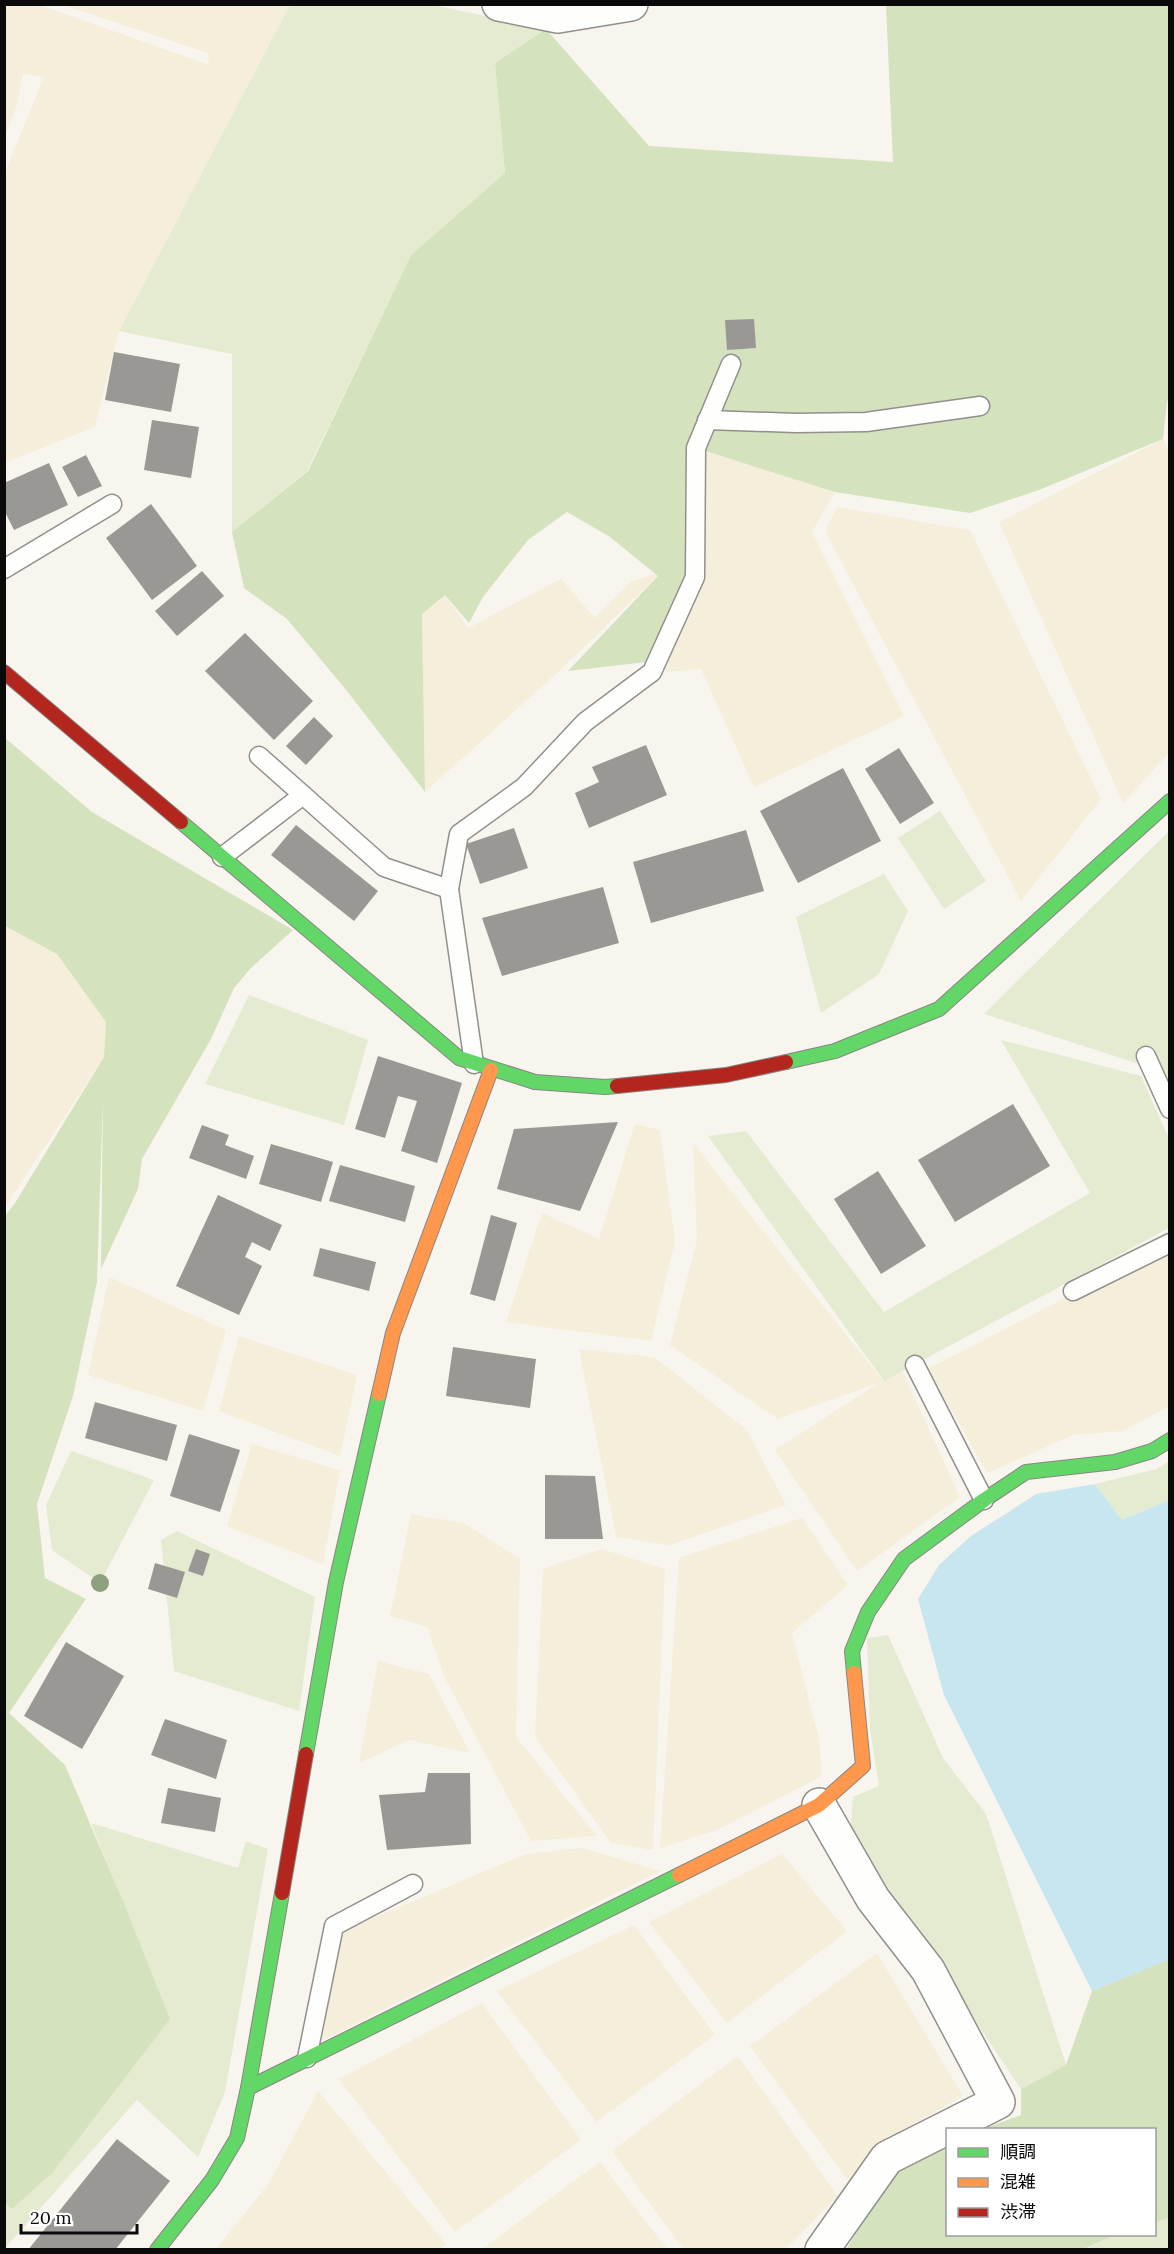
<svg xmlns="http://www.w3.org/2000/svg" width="1174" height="2254" font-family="Lora,'Noto Sans JP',serif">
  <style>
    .farmland { fill: #f4eedb }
    .green { fill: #e4ebd0 }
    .forest { fill: #d5e2be }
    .water { fill: #c7e6ef }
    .building { fill: #9a9894 }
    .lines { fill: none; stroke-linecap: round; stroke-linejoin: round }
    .lane-casing { stroke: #91908d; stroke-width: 21 }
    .street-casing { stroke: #91908d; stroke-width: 36 }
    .fast-casing { stroke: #888683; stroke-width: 16 }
    .slow-casing { stroke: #888683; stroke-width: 16 }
    .jam-casing { stroke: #888683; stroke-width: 16 }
    .lane { stroke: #fefefc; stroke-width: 18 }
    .street { stroke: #fefefc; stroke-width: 33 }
    .fast { stroke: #63d668; stroke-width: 14 }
    .slow { stroke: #ff974d; stroke-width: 14 }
    .jam { stroke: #b3261e; stroke-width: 14 }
    .tree { fill: #8ca07d }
  </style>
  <rect width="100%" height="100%" fill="#f8f5ee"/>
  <!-- farmland -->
  <g class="farmland">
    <path d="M5,5H40L209,65L208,53L63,5H290L119,331L95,427L5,463V172L44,77L23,74L17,105L5,137Z"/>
    <path d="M1163,439L1170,454L1169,753L1123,803L999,522Z"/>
    <path d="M696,448L835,492L812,532L904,716L754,787L701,669L665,672L695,577Z"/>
    <path d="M837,507L970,530L1101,799L1021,901L825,531Z"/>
    <path d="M662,572L557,673L425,792L422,614L445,595L468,628L561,579L595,618L631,581Z"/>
    <path d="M5,926L57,954L106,1021L104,1057L5,1207Z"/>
    <path d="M635,1124L660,1130L675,1242L651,1341L506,1322L542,1213L599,1239Z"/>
    <path d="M693,1143L883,1381L902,1370L960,1497L857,1571L775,1450L880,1382L778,1419L670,1345L697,1240Z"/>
    <path d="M1169,1244V1406L1123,1431L1073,1435L987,1473L928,1369Z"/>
    <path d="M109,1277L226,1330L203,1411L88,1375Z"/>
    <path d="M239,1336L357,1375L340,1456L219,1411Z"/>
    <path d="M579,1349L654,1357L747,1430L786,1505L670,1545L616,1537Z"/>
    <path d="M252,1444L340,1470L323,1564L227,1526Z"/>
    <path d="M411,1514L464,1523L520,1559L516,1737L597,1836L531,1841L444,1676L427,1627L390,1616Z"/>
    <path d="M802,1518L848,1585L792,1633L819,1739L822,1776L717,1830L660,1848L679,1558Z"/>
    <path d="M602,1549L665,1569L653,1850L611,1843L535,1737L543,1569Z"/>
    <path d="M378,1661L429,1674L470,1753L409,1740L359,1763Z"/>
    <path d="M582,1848L660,1871L322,2040L342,1931L526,1854Z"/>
    <path d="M782,1854L847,1931L727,2023L649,1922Z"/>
    <path d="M634,1925L715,2035L596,2122L497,1991Z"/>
    <path d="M877,1953L963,2096L897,2133L848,2181L750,2046Z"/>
    <path d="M482,2003L581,2140L455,2232L339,2079Z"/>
    <path d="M738,2056L838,2196L786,2249H683L612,2151Z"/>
    <path d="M318,2091L446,2244L439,2250L216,2249L269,2183Z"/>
    <path d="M600,2162L667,2249H482Z"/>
  </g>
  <!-- green -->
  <g class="green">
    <path d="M290,5H433L546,29L495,63L505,173L411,255L307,471L232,532V354L119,331Z"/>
    <path d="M940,811L986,881L944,909L898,838Z"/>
    <path d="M1169,831V1096L1155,1069L984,1014Z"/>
    <path d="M884,874L908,911L879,974L821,1013L796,917Z"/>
    <path d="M249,995L368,1040L344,1125L205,1084Z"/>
    <path d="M1001,1040L1141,1076L1169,1139V1228L884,1381L708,1136L746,1131L884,1312L1090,1193Z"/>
    <path d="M71,1451L154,1480L100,1583L52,1550L46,1505Z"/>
    <path d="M1169,1461V1500L1122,1520L1095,1484L1157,1469Z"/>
    <path d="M177,1531L315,1597L299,1711L174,1671L161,1540Z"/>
    <path d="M888,1635L943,1758L986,1814L1066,2065L1021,2089L850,1834L853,1797L879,1786L870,1729L867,1638Z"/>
    <path d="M91,1823L238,1868L246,1841L268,1849L225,2092L198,2157L137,2100L4,2249V2200L170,2019Z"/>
    <path d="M1169,2218V2249L1084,2250L1115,2235L1154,2234L1155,2222Z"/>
  </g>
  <!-- forest -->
  <g class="forest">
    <path d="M886,5H1169L1170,400L1167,401L1163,439L1039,490L970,513L835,492L696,448L695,577L655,661L568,671L658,576L610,537L567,512L528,540L483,597L469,623L445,595L422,614L425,792L347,691L287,619L244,588L232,532L308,471L411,255L505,173L495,63L546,29L649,146L893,162Z"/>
    <path d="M4,737L92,812L293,930L250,969L234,988L211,1039L142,1159L138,1189L101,1269L103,1097L97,1282L73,1396L37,1504L45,1578L86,1599L9,1713L65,1765L125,1906L170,2019L52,2173L12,2209L4,2201L5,1216L15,1203L104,1057L106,1022L57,954L5,926Z"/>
    <path d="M1169,1959V2218L1155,2222L1154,2130H980L1021,2115V2089L1066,2065L1092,1991Z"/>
    <path d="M947,2141L948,2234L1115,2235L1084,2249L846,2250L900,2159Z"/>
  </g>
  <!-- water -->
  <path class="water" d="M1095,1484L1122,1520L1169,1500L1170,1959L1092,1991L944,1695L918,1599L939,1565L971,1536L1036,1494Z"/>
  <!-- building -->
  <g class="building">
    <path d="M754,319L756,348L727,350L725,320Z"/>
    <path d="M114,352L180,364L171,412L105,400Z"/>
    <path d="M152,420L199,427L191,478L144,470Z"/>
    <path d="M86,455L102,486L78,497L62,467Z"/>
    <path d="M49,463L68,505L14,530L4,510V483Z"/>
    <path d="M151,504L197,566L152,600L106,538Z"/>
    <path d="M202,571L224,596L177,636L155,611Z"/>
    <path d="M245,633L313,701L274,740L205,671Z"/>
    <path d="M314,717L333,736L306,765L286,746Z"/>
    <path d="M646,745L667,795L589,828L575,793L599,782L592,767Z"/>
    <path d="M899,748L934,803L900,824L865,769Z"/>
    <path d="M843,768L881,841L798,883L760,811Z"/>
    <path d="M296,825L378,891L354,921L271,855Z"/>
    <path d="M514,828L528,868L480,884L466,844Z"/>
    <path d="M746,830L764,891L651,923L633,862Z"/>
    <path d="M603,887L619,943L502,976L482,918Z"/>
    <path d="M378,1056L462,1083L437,1163L401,1151L417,1101L398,1096L385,1138L355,1129Z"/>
    <path d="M1013,1104L1050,1166L955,1222L918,1160Z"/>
    <path d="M618,1122L580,1211L497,1189L514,1129Z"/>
    <path d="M202,1125L229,1135L225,1145L254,1156L246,1179L189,1158Z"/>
    <path d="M271,1144L333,1162L321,1202L259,1184Z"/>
    <path d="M340,1165L415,1186L405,1222L329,1201Z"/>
    <path d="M878,1171L926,1246L881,1274L834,1199Z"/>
    <path d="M218,1195L282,1225L270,1251L252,1242L245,1257L262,1266L239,1315L176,1286Z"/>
    <path d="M491,1215L517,1223L495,1301L470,1294Z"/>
    <path d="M320,1248L376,1262L369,1291L313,1276Z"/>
    <path d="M453,1347L536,1359L530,1408L446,1396Z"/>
    <path d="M95,1402L177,1425L167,1461L85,1438Z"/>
    <path d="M189,1434L240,1450L220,1512L170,1496Z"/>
    <path d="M545,1475L595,1476L603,1539H545Z"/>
    <path d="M196,1549L210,1554L203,1576L188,1571Z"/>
    <path d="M155,1563L185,1572L177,1598L148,1589Z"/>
    <path d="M66,1642L124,1676L82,1749L24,1716Z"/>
    <path d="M165,1719L227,1740L216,1779L151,1755Z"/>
    <path d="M428,1773H470L471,1844L387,1850L379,1795L425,1792Z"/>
    <path d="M168,1788L221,1798L215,1832L161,1823Z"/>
    <path d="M117,2139L170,2181L115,2250H28Z"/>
  </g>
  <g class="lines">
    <defs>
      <g id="lane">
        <path d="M707,420L796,423L866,422L980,406"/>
        <path d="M4,569L112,504"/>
        <path d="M259,756L303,795"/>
        <path d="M222,857L303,795L384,867L449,889"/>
        <path d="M1146,1056L1170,1109"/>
        <path d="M474,1064L449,889L459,834L524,787L585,722L652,672L695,577L696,448L731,364"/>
        <path d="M1073,1291L1170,1243"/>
        <path d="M915,1365L984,1500"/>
        <path d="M307,2058L334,1926L413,1884"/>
      </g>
      <g id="street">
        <path d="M499,4L558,16L631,4"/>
        <path d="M819,1805L873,1899L928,1970L998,2102L887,2158L822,2250"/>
      </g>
      <g id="fast">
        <path d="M181,822L459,1058L535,1082L605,1087L617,1086"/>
        <path d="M786,1062L835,1051L939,1009L1170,801"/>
        <path d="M854,1673L852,1651L868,1612L904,1559L984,1500L1026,1472L1115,1462L1152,1451L1170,1440"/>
        <path d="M306,1754L336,1582L379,1394"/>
        <path d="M248,2088L679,1875"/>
        <path d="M157,2250L212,2180L237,2138L248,2088L282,1893"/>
      </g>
      <g id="slow">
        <path d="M379,1394L393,1333L491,1070"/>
        <path d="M679,1875L819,1805L863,1766L854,1673"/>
      </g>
      <g id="jam">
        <path d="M4,672L181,822"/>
        <path d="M617,1086L726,1075L786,1062"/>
        <path d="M282,1893L306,1754"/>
      </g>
    </defs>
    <!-- lane casing -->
    <use href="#lane" class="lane-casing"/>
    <!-- street casing -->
    <use href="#street" class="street-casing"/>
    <!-- fast casing -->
    <use href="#fast" class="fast-casing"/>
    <!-- slow casing -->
    <use href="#slow" class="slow-casing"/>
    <!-- jam casing -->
    <use href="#jam" class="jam-casing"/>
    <!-- lane -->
    <use href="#lane" class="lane"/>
    <!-- street -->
    <use href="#street" class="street"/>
    <!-- fast -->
    <use href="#fast" class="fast"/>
    <!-- slow -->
    <use href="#slow" class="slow"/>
    <!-- jam -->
    <use href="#jam" class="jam"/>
  </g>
  <!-- trees -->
  <circle class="tree" cx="100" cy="1583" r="9"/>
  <!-- border -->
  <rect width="1174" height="2254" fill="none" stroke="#0a0a0a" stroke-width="12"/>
  <!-- legend -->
  <rect x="946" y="2128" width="210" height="108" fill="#ffffff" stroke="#9d9d9d" stroke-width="1.5"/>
  <rect x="958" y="2148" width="30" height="9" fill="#63d668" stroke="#9d9d9d" stroke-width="1.5"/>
  <text x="1000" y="2158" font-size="18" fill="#0a0a0a">順調</text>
  <rect x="958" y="2178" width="30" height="9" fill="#ff974d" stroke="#9d9d9d" stroke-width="1.5"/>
  <text x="1000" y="2188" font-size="18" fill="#0a0a0a">混雑</text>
  <rect x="958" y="2208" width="30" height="9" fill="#b3261e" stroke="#9d9d9d" stroke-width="1.5"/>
  <text x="1000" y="2218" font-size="18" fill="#0a0a0a">渋滞</text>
  <!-- scale -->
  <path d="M21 2224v9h116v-9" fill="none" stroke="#0a0a0a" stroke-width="3"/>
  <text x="30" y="2224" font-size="18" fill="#0a0a0a" stroke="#ffffff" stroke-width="4.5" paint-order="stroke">20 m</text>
</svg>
